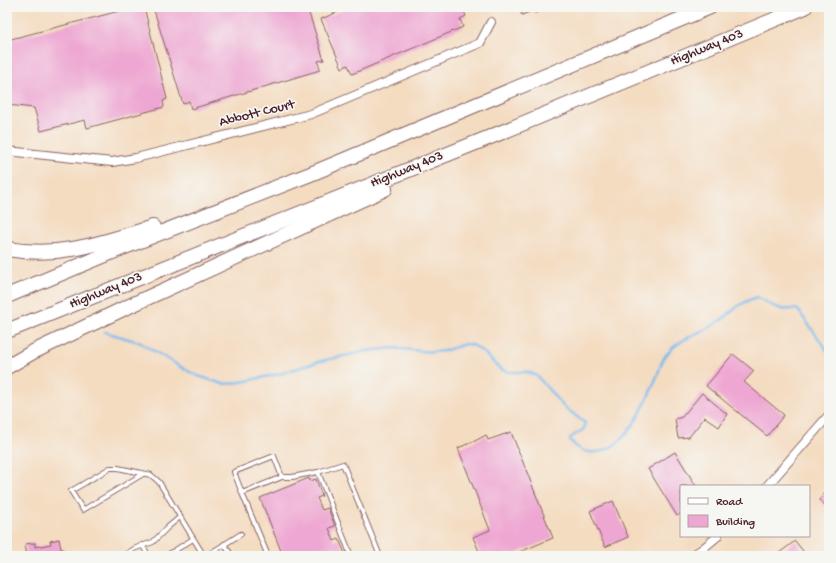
<svg xmlns="http://www.w3.org/2000/svg" width="836" height="563" font-family="'Gochi Hand',sans-serif">
  <style>
    .lines { fill: none; stroke-linecap: round; stroke-linejoin: round }
    .stream { stroke: #79bbee; stroke-width: 2.5 }
    .building { fill: #eea7d2 }
    .lane-casing { stroke: #866160; stroke-width: 6 }
    .street-casing { stroke: #866160; stroke-width: 10 }
    .highway-casing { stroke: #866160; stroke-width: 16 }
    .lane { stroke: #fff; stroke-width: 4 }
    .street { stroke: #fff; stroke-width: 8 }
    .highway { stroke: #fff; stroke-width: 14 }
    .labels { text-anchor: middle; dominant-baseline: central; stroke-width: 3.5; stroke-linejoin: round; paint-order: stroke }
    .street-label { font-size: 14px; fill: #4a1f2b; stroke: #f6f6f2 }
  </style>
  <rect width="100%" height="100%" fill="#f6f6f2"/>
  <filter id="ink" filterUnits="userSpaceOnUse"><feTurbulence type="fractalNoise" baseFrequency=".025" numOctaves="2"/><feDisplacementMap in="SourceGraphic" scale="8" xChannelSelector="R" yChannelSelector="G"/><feConvolveMatrix kernelMatrix="1 2 1 2 8 2 1 2 1" color-interpolation-filters="sRGB"/></filter>
  <filter id="wash" filterUnits="userSpaceOnUse"><feTurbulence type="fractalNoise" baseFrequency=".012" numOctaves="4" result="noise"/><feDisplacementMap in="SourceGraphic" scale="16" xChannelSelector="R" yChannelSelector="G"/><feGaussianBlur stdDeviation="0.9" result="paint"/><feColorMatrix in="noise" values="0 0 0 0 0 0 0 0 0 0 0 0 0 0 0 0 0 1.4 0 .05"/><feComposite in="paint" operator="in"/></filter>
  <g filter="url(#wash)">
    <rect width="100%" height="100%" fill="#f4dcc1"/>
    <g class="lines">
      <!-- stream -->
      <path class="stream" d="M105,332L139,342L186,370L198,376L223,384L236,383L279,374L317,362L367,351L393,348L432,352L444,351L465,344L473,345L484,353L500,369L509,372H528L537,376L562,405L585,423L584,429L570,438V440C577,449 584,453 596,452C627,450 647,401 657,376C660,369 661,360 667,354C679,338 704,332 721,320C728,316 733,309 740,305C745,302 751,299 757,297C765,302 773,307 782,309C787,310 792,308 798,310L829,353"/>
    </g>
    <g id="blocks">
      <!-- building -->
      <g class="building">
        <path d="M135,7H144L167,99L163,101L164,107L87,128L85,120L41,131L34,108L7,105V40Z"/>
        <path d="M153,7H307L324,60L318,61L320,70L191,109L189,101L183,104Z"/>
        <path d="M350,7H462L466,16L460,19L463,27L352,74L348,65L342,68L321,19Z"/>
        <path d="M518,7H549L535,13L534,10L522,15Z"/>
        <path d="M733,354L754,371L744,382L784,415L767,436L706,386Z"/>
        <path d="M702,393L727,414L719,427L705,417L689,437L678,438L675,419L682,417Z"/>
        <path d="M511,432L553,538L510,556H481L473,537L490,530L458,448L475,441L486,435L488,440Z"/>
        <path d="M675,452L696,486H681V513L677,516L648,469Z"/>
        <path d="M309,478L310,481L316,479L322,496L317,498L322,510L328,508L335,526L329,528L334,541L339,539L346,556H283L260,498Z"/>
        <path d="M829,487V503L826,506L819,500Z"/>
        <path d="M613,501L628,537L605,547L590,511Z"/>
        <path d="M59,539L61,549H63L64,556H27L25,544L35,543V547L51,544L50,541Z"/>
        <path d="M795,541L807,556H775Z"/>
      </g>
    </g>
  </g>
  <g filter="url(#ink)">
    <use href="#blocks" fill-opacity="0" stroke="#866160" stroke-width="1"/>
    <g class="lines">
      <defs>
        <g id="lane">
          <path d="M318,472L351,556"/>
          <path d="M143,474L83,510L71,491L110,468H118L151,475L159,482L204,556"/>
          <path d="M242,493L234,472L274,456L282,477"/>
          <path d="M224,544L232,556"/>
          <path d="M142,545L149,556"/>
          <path d="M122,556L136,548L153,542L168,527L180,517"/>
          <path d="M166,556L193,539"/>
          <path d="M206,556L241,534"/>
          <path d="M268,556L242,493L282,477H292L318,472L343,464L380,556"/>
        </g>
        <g id="street">
          <path d="M7,151L112,162L136,158L311,114L480,43L491,22"/>
          <path d="M767,486L829,415"/>
          <path d="M691,556L701,550L718,536"/>
        </g>
        <g id="highway">
          <path d="M7,249C61,258 102,243 153,227"/>
          <path d="M7,296L122,248L313,173L710,7"/>
          <path d="M7,331L478,142L805,7"/>
          <path d="M7,367L33,352L125,308L385,189"/>
        </g>
      </defs>
      <!-- lane casing -->
      <use href="#lane" class="lane-casing"/>
      <!-- street casing -->
      <use href="#street" class="street-casing"/>
      <!-- highway casing -->
      <use href="#highway" class="highway-casing"/>
      <!-- lane -->
      <use href="#lane" class="lane"/>
      <!-- street -->
      <use href="#street" class="street"/>
      <!-- highway -->
      <use href="#highway" class="highway"/>
    </g>
  </g>
  <g class="labels">
    <!-- street labels -->
    <g class="street-label">
      <text transform="translate(707 48) rotate(-22)">Highway 403</text>
      <text transform="translate(257 114) rotate(-14)">Abbott Court</text>
      <text transform="translate(407 170) rotate(-22)">Highway 403</text>
      <text transform="translate(106 291) rotate(-22)">Highway 403</text>
    </g>
  </g>
  <!-- margin -->
  <rect width="836" height="563" fill="none" stroke="#f6f6f2" stroke-width="24"/>
  <!-- legend -->
  <rect x="680" y="485" width="130" height="52" fill="#f6f6f2" stroke="#b1a0a2"/>
  <rect x="688" y="498" width="20" height="6" fill="#ffffff" stroke="#b1a0a2"/>
  <text x="716" y="505" font-size="12" fill="#4a1f2b">Road</text>
  <rect x="688" y="515" width="20" height="12" fill="#eea7d2" stroke="#b1a0a2"/>
  <text x="716" y="525" font-size="12" fill="#4a1f2b">Building</text>
</svg>
